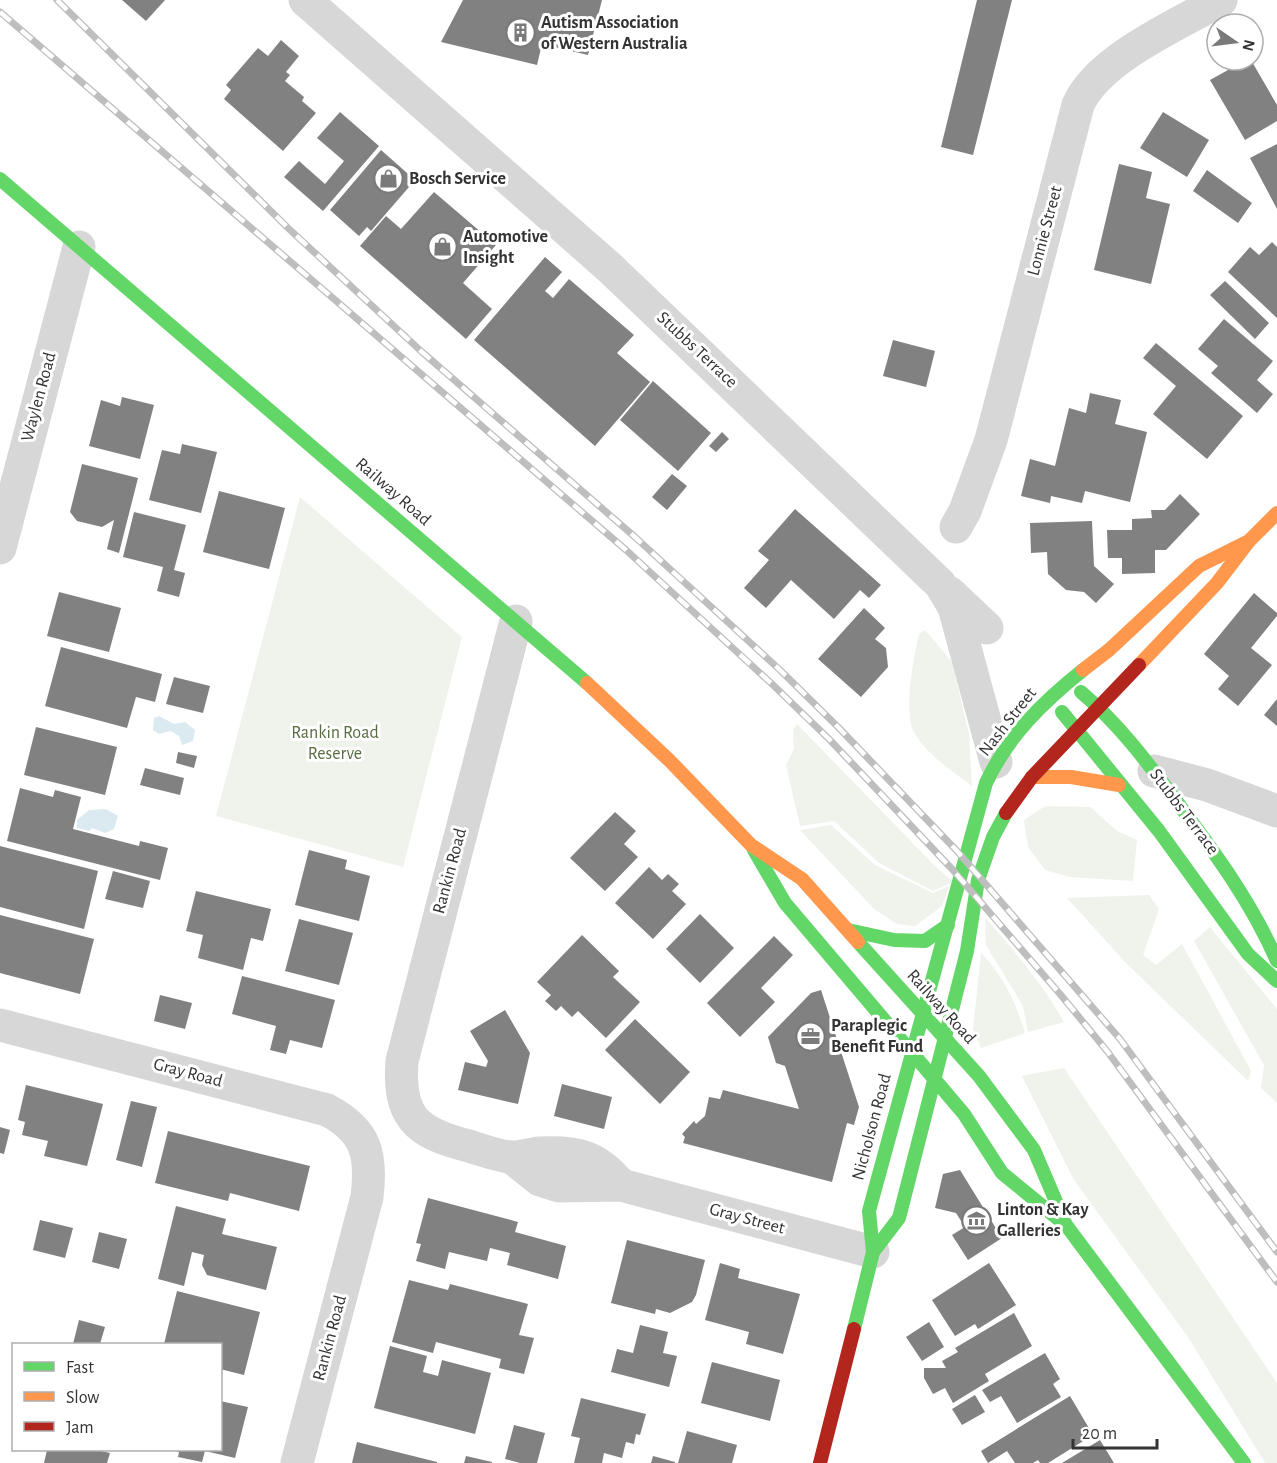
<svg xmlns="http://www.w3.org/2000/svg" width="1277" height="1463" font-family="'Alegreya Sans',sans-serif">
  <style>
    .green { fill: #f0f3ec }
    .water { fill: #dbeaf1 }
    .building { fill: #818181 }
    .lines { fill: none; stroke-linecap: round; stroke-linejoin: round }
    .street { stroke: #d7d7d7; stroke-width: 33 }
    .fast { stroke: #63d668; stroke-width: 14 }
    .slow { stroke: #ff974d; stroke-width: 14 }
    .jam { stroke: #b3261e; stroke-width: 14 }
    .rail-casing { stroke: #bebebe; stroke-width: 7 }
    .rail { stroke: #fff; stroke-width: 4.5; stroke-dasharray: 14; stroke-linecap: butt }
    .labels { text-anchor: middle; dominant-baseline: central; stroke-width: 6; stroke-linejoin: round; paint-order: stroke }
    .poi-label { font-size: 18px; font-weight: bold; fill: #333; stroke: #fff; text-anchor: start }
    .street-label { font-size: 18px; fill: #333; stroke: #fff }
    .park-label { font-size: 18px; fill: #586e40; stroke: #fff }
  </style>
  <rect width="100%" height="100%" fill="#fff"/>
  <!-- green -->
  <g class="green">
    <path d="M300,497L462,637L403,867L216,816Z"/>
    <path d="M925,630L952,662L969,734L972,786C952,771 926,754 914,732C903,713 914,655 919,634Z"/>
    <path d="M797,724L935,866L953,882L933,891L879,863L834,821L800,826L786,765L794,749L793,730Z"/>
    <path d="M1045,806L1090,807L1117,831L1137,840L1133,881L1069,877L1045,870L1028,847L1024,820Z"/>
    <path d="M831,825L875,865L933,893L949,886L942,906L915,926L897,924L874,909L800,830Z"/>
    <path d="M1149,895L1159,909L1143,955L1156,965L1182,944L1251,1071L1248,1081L1126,963L1067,898Z"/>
    <path d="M985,917C1014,951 1042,983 1064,1022L1028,1032L1023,1006L986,945Z"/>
    <path d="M1210,927L1277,1009V1103L1261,1088L1264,1065L1194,941Z"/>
    <path d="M981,953C1003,975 1016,1003 1025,1033L981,1048L973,1030Z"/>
    <path d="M1064,1068L1277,1383V1463H1265L1188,1337L1074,1180L1022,1076Z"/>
  </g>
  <!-- water -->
  <g class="water">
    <path d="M159,716L174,724L185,722L195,730L193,741L182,745L179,736L171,731L159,734L153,730L154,718Z"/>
    <path d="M106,809L118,816L114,829L105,833L92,828L89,831L77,828V820L89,810Z"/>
  </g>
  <!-- building -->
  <g class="building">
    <path d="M122,0H165L146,21Z"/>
    <path d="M463,0H602L588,55L542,44L537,65L441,42Z"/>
    <path d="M977,0H1012L973,155L941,147Z"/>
    <path d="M281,40L299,56L286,72L290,75L285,81L304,97L302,101L316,113L283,151L224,99L231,90L226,85L258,48L268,56Z"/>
    <path d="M1246,60H1251L1277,105V121L1245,140L1210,80Z"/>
    <path d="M340,112L379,146L323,211L284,177L299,161L325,184L344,161L317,138Z"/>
    <path d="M1163,112L1209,140L1187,177L1140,148Z"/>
    <path d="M1277,144V209L1250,158Z"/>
    <path d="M381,150L415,180L371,231L367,227L359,236L330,210Z"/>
    <path d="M1119,164L1152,172L1146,198L1170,204L1151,284L1094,270Z"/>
    <path d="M1207,170L1252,203L1238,223L1193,191Z"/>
    <path d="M434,192L496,245L463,283L492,309L466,339L360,246L386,216L401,229Z"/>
    <path d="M1272,242L1277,247V318L1228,272L1250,247L1259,255Z"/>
    <path d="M545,257L562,272L545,291L553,298L569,279L634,335L617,353L650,382L595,446L474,340Z"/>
    <path d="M1225,281L1269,323L1255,339L1210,295Z"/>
    <path d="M1224,319L1273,361L1257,380L1273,394L1257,413L1211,373L1218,366L1198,349Z"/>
    <path d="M893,340L935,351L926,387L883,376Z"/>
    <path d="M1156,343L1243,416L1207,459L1153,414L1176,386L1143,358Z"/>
    <path d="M653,381L711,433L678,471L620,420Z"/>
    <path d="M1090,393L1121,400L1115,424L1147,432L1130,502L1085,491L1082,503L1051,496L1050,503L1021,496L1030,459L1055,466L1069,408L1086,413Z"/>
    <path d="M122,397L154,405L140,459L89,446L101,400L120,406Z"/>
    <path d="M722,432L729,439L716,452L709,446Z"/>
    <path d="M182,444L217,452L201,513L149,500L162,450L180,454Z"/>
    <path d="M82,464L138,478L119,553L107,549L114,520L102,527L77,521L70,512Z"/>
    <path d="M672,474L687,486L667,510L652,497Z"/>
    <path d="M219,491L285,508L269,569L203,552Z"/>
    <path d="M1180,494L1200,514L1166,550H1155V573L1122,574V558H1108L1107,530H1132V519L1152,518L1151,510H1165Z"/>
    <path d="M795,509L881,585L869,598L860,590L834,619L791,580L766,608L744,588L769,560L758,551Z"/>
    <path d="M134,512L186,525L174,570L185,573L179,597L157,591L163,567L123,557Z"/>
    <path d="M1092,521L1094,566L1114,584L1096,603L1084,592L1066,590L1048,574L1047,552L1031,553L1030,523Z"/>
    <path d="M59,592L121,608L109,652L47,636Z"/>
    <path d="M1254,593L1277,613V616L1251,648L1272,665L1238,706L1218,689L1229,676L1204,654Z"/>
    <path d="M864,608L885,628L875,639L886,648L888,667L861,697L818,659Z"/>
    <path d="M61,647L162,674L155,702L136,697L127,728L45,706Z"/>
    <path d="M174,677L210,686L203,713L166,704Z"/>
    <path d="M1277,699V726L1264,715Z"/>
    <path d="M36,727L117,747L105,795L24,775Z"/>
    <path d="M178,752L197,756L194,768L176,763Z"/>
    <path d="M145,768L184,778L180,795L140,785Z"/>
    <path d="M20,788L53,797L55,790L81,797L73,829L139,846L140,841L168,848L160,880L7,841Z"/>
    <path d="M615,812L636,831L624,844L638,857L605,891L570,858Z"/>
    <path d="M0,846L98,871L84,929L0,907Z"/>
    <path d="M309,850L347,860L345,869L370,876L359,921L295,905Z"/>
    <path d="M649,867L662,880L668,874L679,884L672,891L686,904L653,939L615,903Z"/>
    <path d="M113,871L150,881L143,908L105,899Z"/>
    <path d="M196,891L271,909L263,941L251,938L243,970L198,958L203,935L186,931Z"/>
    <path d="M700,914L734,948L700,983L666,949Z"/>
    <path d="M0,915L94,939L80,994L0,973Z"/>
    <path d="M299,919L353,933L339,985L285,971Z"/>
    <path d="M582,935L619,971L613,977L640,1002L606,1038L578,1011L572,1017L561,1006L556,1011L545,1001L551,995L537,982Z"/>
    <path d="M774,936L793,955L761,988L775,1002L740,1037L707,1003Z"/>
    <path d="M242,976L335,1000L322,1048L290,1040L286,1054L270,1050L276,1026L232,1014Z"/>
    <path d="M821,990L859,1107L854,1125L847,1123L832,1182L683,1143L685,1137L682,1134L694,1121L696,1124L705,1116L709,1097L720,1099L723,1090L799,1109L785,1066L776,1063L768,1037L811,993Z"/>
    <path d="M160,995L192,1003L185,1029L154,1021Z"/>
    <path d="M505,1010L530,1053L518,1104L458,1090L465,1062L486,1067L488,1061L470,1031Z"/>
    <path d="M635,1019L690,1072L660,1104L605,1050Z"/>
    <path d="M562,1084L612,1097L604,1129L554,1116Z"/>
    <path d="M26,1085L103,1104L87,1166L44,1156L48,1141L22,1135L25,1122L18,1120Z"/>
    <path d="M131,1101L157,1107L142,1167L116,1160Z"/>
    <path d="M0,1127L10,1130L4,1154L0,1153Z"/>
    <path d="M168,1131L310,1166L299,1211L230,1193L228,1201L155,1183Z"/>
    <path d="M960,1170L1002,1238L968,1260L952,1235L965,1227L956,1213L935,1208L943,1174Z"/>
    <path d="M428,1198L518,1222L515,1232L566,1246L558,1279L507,1265L510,1253L490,1248L487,1261L449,1252L445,1269L416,1261L421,1244L416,1243Z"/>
    <path d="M176,1206L226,1219L222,1234L277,1247L266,1290L207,1275L202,1265L204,1255L192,1252L184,1286L158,1279Z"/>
    <path d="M40,1220L73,1228L65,1258L33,1250Z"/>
    <path d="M99,1232L127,1239L119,1269L92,1262Z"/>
    <path d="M627,1240L705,1260L696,1295L692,1302L670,1313L656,1309L655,1314L611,1303Z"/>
    <path d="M720,1263L740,1269L738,1278L800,1294L783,1354L746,1344L749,1332L705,1320Z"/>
    <path d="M989,1263L1016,1305L978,1329L975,1324L955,1336L932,1300Z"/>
    <path d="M409,1280L448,1290L450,1284L528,1304L519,1335L534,1338L524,1374L499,1368L501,1359L436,1342L433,1353L392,1342Z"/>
    <path d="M177,1291L260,1312L244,1375L220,1369V1344H164Z"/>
    <path d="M1014,1313L1032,1346L985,1374L989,1381L953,1403L945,1388L933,1394L924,1378V1368H946L942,1361L958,1352L955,1348Z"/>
    <path d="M79,1320L105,1327L100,1344H73Z"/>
    <path d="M929,1322L944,1347L922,1361L906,1337Z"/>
    <path d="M640,1325L668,1332L663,1353L677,1356L669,1387L611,1372L617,1349L633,1353Z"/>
    <path d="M390,1346L427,1356L423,1372L438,1376L442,1360L491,1373L475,1434L374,1408Z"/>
    <path d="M1045,1353L1060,1379L1053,1384L1061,1397L1017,1423L1001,1396L990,1402L982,1390Z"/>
    <path d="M712,1362L780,1380L770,1421L701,1403Z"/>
    <path d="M975,1395L985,1412L962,1425L952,1409Z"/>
    <path d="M1070,1396L1093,1435L1048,1463H1040L1038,1460L1033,1463H1015L1007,1451L988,1463L981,1451Z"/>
    <path d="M581,1398L646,1414L640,1435L636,1434L634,1444L626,1442L622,1458L604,1453L602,1463H574L580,1438L571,1436Z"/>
    <path d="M220,1401L248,1407L235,1458L205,1451L202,1462L178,1457L179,1452L174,1450H220Z"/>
    <path d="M514,1425L545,1433L537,1463H520L505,1459Z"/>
    <path d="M687,1431L737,1445L732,1463H678Z"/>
    <path d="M1100,1440L1114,1463H1062Z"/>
    <path d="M357,1442L437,1462V1463H352Z"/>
    <path d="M47,1450H96L110,1453L107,1463H44Z"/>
    <path d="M466,1456L492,1462V1463H464Z"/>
    <path d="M653,1456L675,1462V1463H651Z"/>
  </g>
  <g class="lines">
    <!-- street -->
    <g class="street">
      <path d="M305,0L610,268L940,584L954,607L996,762"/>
      <path d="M956,527L965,511L991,440L1078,105C1098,59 1177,25 1221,0"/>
      <path d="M0,548L79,247"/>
      <path d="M950,593L987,628"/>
      <path d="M516,621L402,1061C398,1117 416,1133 469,1146C482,1150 495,1155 509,1157C519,1158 530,1154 540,1153C578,1151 597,1156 621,1185"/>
      <path d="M1154,771L1207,785L1277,811"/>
      <path d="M0,1025L327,1110C367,1131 372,1155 367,1197L297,1463"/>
      <path d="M511,1157L540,1180L559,1186L621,1185L873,1252"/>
    </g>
    <!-- fast -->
    <g class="fast">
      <path d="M0,179L587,683"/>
      <path d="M1081,692C1119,724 1148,763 1177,802C1215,853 1252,903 1277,961"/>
      <path d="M1062,712L1159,831L1248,954L1277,981"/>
      <path d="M754,850L785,903L964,1114L1002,1173L1062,1222"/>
      <path d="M848,930L894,940L925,941L948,925"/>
      <path d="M858,942L979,1076L1034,1150L1066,1225L1244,1463"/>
      <path d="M873,1252L899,1218L967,951L978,880L993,837L1006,813"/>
      <path d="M854,1329L873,1252L869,1211L986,783C1008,736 1043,702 1083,670"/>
    </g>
    <!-- slow -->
    <g class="slow">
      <path d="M1139,665L1217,583L1249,541L1277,513"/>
      <path d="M1083,670L1109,650L1199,566L1249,541"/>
      <path d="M587,683L669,760L751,845L802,879L858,942"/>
      <path d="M1032,777H1071L1119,785"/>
    </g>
    <!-- jam -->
    <g class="jam">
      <path d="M1006,813L1032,777L1139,665"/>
      <path d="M820,1463L854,1329"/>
    </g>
    <defs>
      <g id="rail">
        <path d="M57,0L288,228L422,352L635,537L780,670L838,727L957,851L1120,1039L1277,1252"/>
        <path d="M0,12L626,550L772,684L829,739L952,869L1060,994L1107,1051L1277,1282"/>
      </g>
    </defs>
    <!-- rail casing -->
    <use href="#rail" class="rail-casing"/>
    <!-- rail -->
    <use href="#rail" class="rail"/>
  </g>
  <!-- icons -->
  <defs>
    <symbol id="building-ring" viewBox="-11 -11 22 22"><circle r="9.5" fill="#fff" stroke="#7a7a7a" stroke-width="1.5"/><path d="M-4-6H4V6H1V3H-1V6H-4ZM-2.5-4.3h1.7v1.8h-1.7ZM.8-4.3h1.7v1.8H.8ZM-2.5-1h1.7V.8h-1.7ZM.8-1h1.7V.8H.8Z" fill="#7a7a7a"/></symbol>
    <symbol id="shop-ring" viewBox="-11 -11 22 22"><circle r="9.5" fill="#fff" stroke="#7a7a7a" stroke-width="1.5"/><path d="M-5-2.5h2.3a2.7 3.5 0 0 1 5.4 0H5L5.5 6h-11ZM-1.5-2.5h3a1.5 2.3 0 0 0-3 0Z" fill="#7a7a7a"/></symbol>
    <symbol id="office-ring" viewBox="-11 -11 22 22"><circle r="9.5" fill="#fff" stroke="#7a7a7a" stroke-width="1.5"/><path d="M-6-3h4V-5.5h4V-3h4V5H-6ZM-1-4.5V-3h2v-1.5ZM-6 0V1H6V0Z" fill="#7a7a7a"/></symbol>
    <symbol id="museum-ring" viewBox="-11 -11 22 22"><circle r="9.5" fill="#fff" stroke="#7a7a7a" stroke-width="1.5"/><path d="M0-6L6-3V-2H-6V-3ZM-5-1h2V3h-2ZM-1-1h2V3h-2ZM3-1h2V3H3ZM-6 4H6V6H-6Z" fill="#7a7a7a"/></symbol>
  </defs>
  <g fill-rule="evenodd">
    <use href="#building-ring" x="504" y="16" width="33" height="33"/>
    <use href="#shop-ring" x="372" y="162" width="33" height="33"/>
    <use href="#shop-ring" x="426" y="230" width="33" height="33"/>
    <use href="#office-ring" x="794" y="1020" width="33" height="33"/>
    <use href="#museum-ring" x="960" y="1204" width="33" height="33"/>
  </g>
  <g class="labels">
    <!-- poi labels -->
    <g class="poi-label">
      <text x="541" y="23">Autism Association<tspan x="541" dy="21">of Western Australia</tspan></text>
      <text x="409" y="179">Bosch Service</text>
      <text x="463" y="237">Automotive<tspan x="463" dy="21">Insight</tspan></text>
      <text x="831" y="1026">Paraplegic<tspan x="831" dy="21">Benefit Fund</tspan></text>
      <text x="997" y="1210">Linton &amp; Kay<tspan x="997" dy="21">Galleries</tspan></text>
    </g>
    <!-- street labels -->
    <g class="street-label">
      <text transform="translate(1045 231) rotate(-75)">Lonnie Street</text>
      <text transform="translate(697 350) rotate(43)">Stubbs Terrace</text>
      <text transform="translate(39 397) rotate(-75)">Waylen Road</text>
      <text transform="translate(393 492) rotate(41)">Railway Road</text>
      <text transform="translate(1008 722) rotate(-52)">Nash Street</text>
      <text transform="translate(1184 812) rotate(53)">Stubbs Terrace</text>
      <text transform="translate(450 871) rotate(-75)">Rankin Road</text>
      <text transform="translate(941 1007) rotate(48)">Railway Road</text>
      <text transform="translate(188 1073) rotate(15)">Gray Road</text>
      <text transform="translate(872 1127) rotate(-75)">Nicholson Road</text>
      <text transform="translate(747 1219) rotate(15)">Gray Street</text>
      <text transform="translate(330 1338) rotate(-75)">Rankin Road</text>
    </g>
    <!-- park labels -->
    <g class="park-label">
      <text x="335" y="733">Rankin Road<tspan x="335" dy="21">Reserve</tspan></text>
    </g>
  </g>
  <!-- legend -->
  <rect x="12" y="1343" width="210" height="108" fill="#ffffff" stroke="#adadad" stroke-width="1.5"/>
  <rect x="24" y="1362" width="30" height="9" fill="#63d668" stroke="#adadad" stroke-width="1.5"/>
  <text x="66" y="1373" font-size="18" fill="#333333">Fast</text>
  <rect x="24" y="1392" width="30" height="9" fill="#ff974d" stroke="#adadad" stroke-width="1.5"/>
  <text x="66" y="1403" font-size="18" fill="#333333">Slow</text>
  <rect x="24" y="1422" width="30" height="9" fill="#b3261e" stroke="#adadad" stroke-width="1.5"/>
  <text x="66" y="1433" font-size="18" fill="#333333">Jam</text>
  <!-- north arrow -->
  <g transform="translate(1235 42) rotate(104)"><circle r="28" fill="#ffffff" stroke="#adadad" stroke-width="1.5"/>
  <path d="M0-4.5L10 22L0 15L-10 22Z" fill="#7a7a7a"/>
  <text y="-9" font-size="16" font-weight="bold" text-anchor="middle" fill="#333333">N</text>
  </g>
  <!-- scale -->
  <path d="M1073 1439v9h84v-9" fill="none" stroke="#333333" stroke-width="3"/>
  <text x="1082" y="1439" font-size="18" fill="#333333" stroke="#ffffff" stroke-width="4.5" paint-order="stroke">20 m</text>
</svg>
